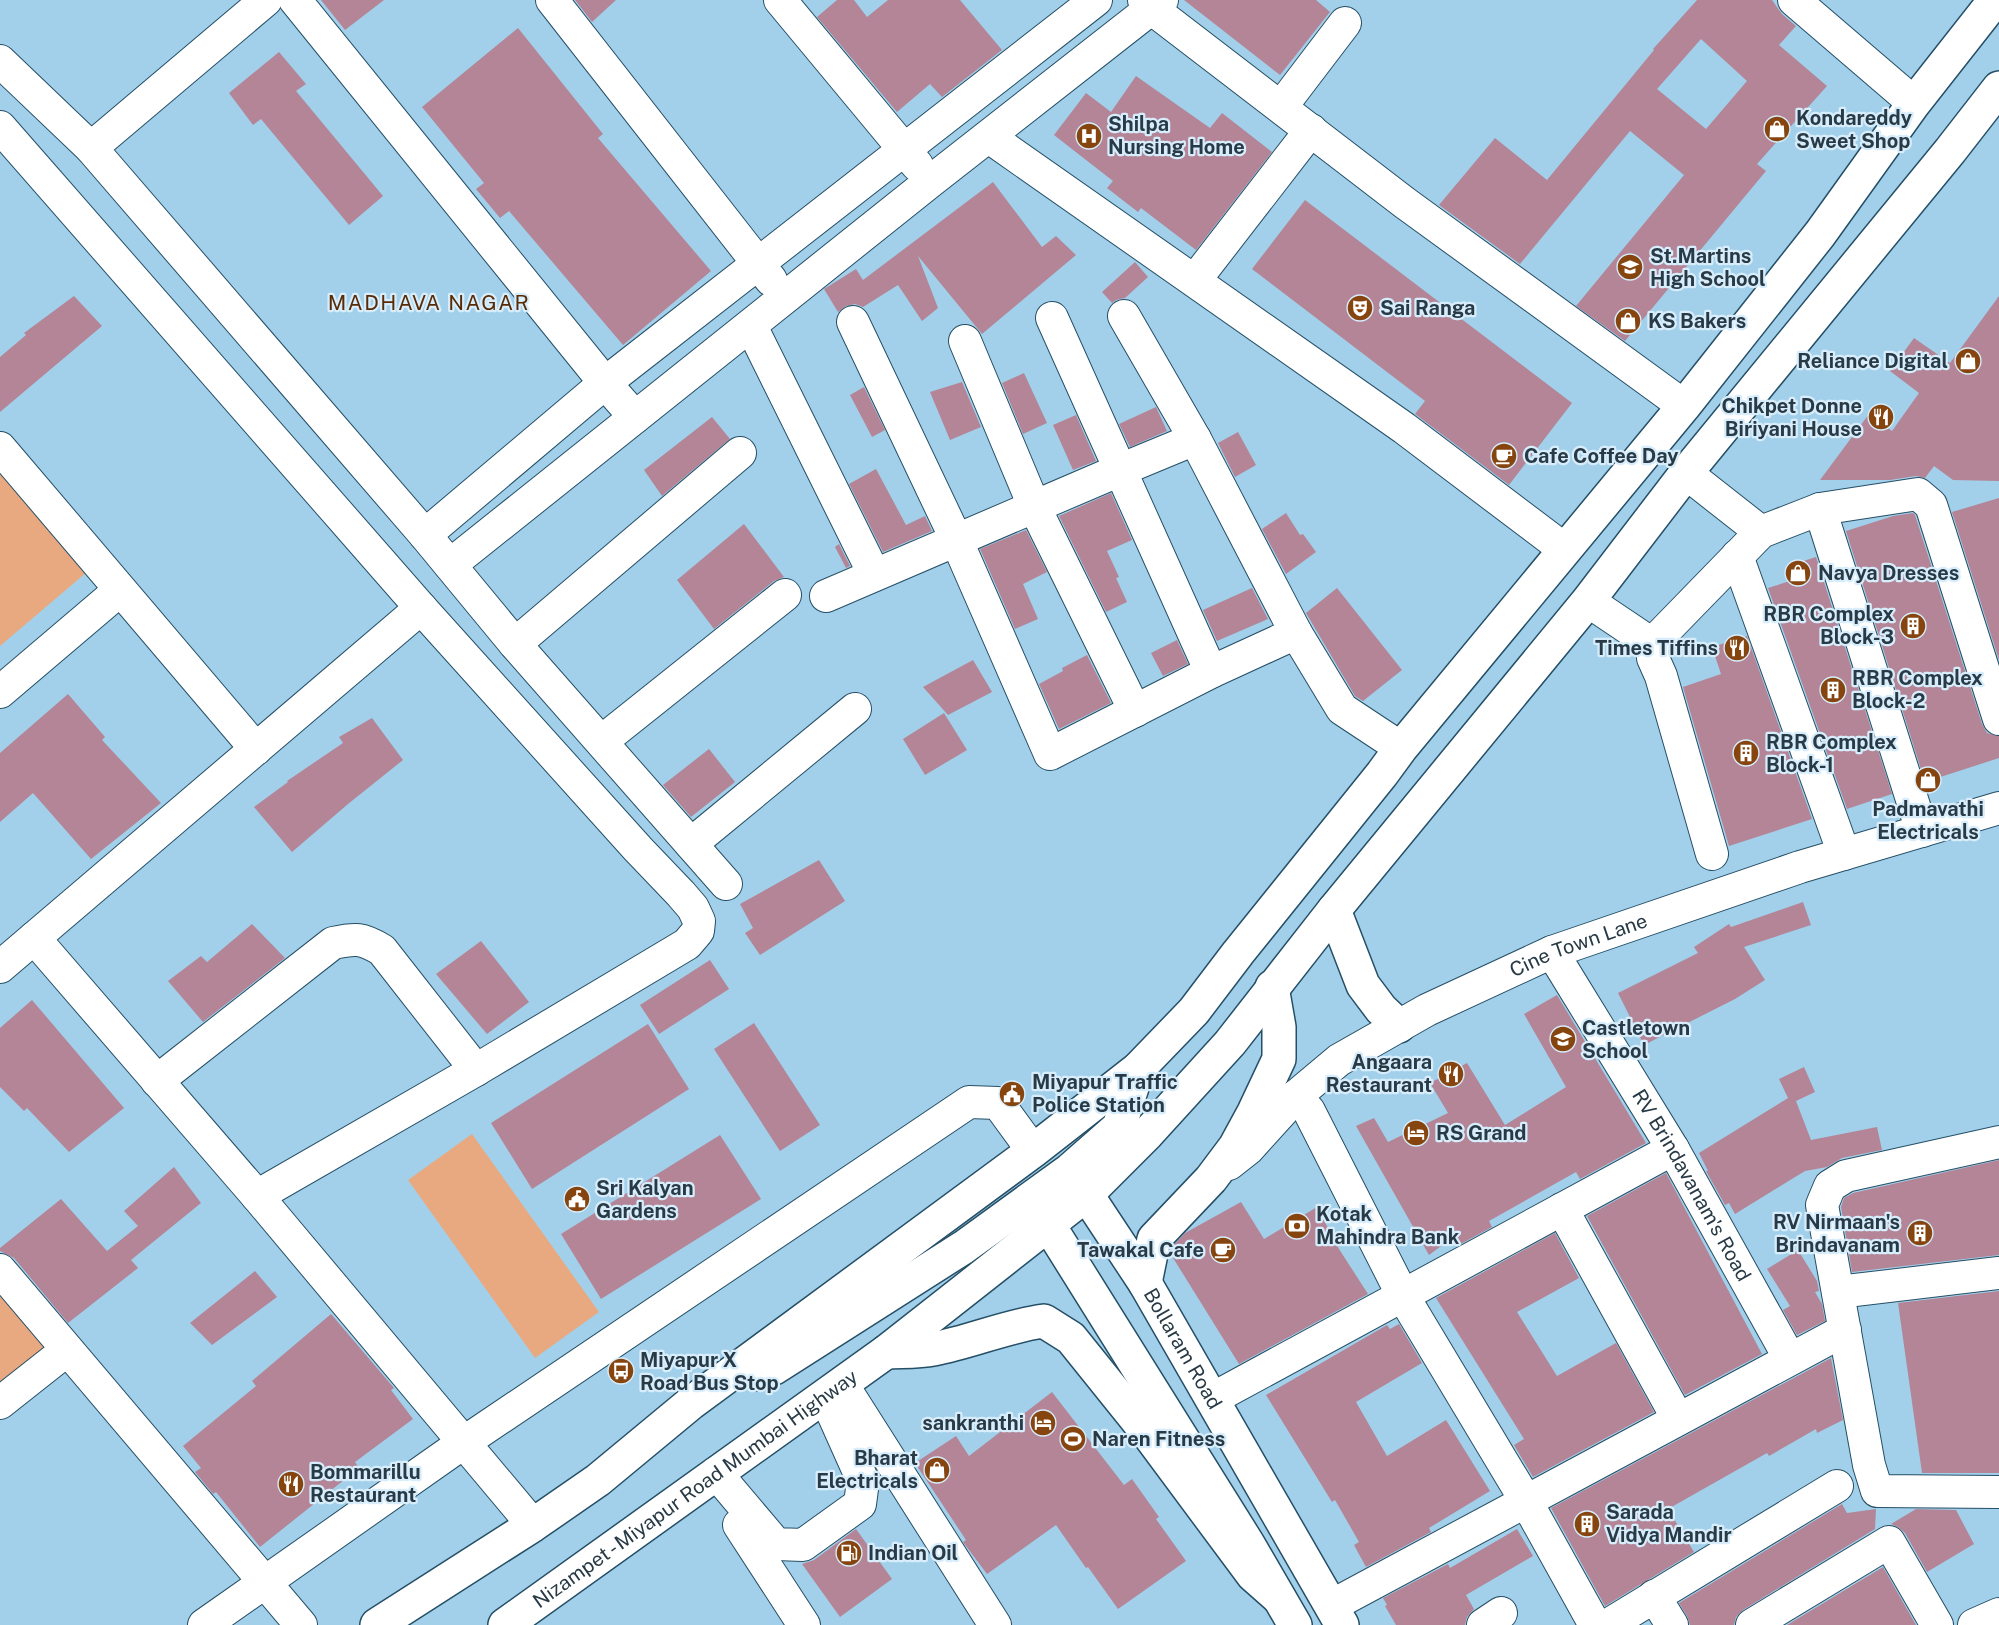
<svg xmlns="http://www.w3.org/2000/svg" width="1999" height="1625" font-family="'Public Sans',sans-serif">
  <style>
    .green { fill: #e8a980 }
    .building { fill: #b38597; fill-rule: evenodd }
    .lines { fill: none; stroke-linecap: round; stroke-linejoin: round }
    .minor-casing { stroke: #254f66; stroke-width: 34 }
    .major-casing { stroke: #254f66; stroke-width: 36 }
    .highway-casing { stroke: #254f66; stroke-width: 36 }
    .minor { stroke: #fff; stroke-width: 32 }
    .major { stroke: #fff; stroke-width: 33 }
    .highway { stroke: #fff; stroke-width: 33 }
    .labels { text-anchor: middle; dominant-baseline: central; stroke-width: 4.5; stroke-linejoin: round; paint-order: stroke }
    .poi-label { font-size: 20px; font-weight: bold; fill: #283a45; stroke: #d7edfb; text-anchor: start }
    .street-label { font-size: 20px; fill: #283a45; stroke: #d7edfb }
    .neighbourhood-label { font-size: 21px; letter-spacing: 1.5px; fill: #582b06; stroke: #d7edfb }
  </style>
  <rect width="100%" height="100%" fill="#a2d0ea"/>
  <!-- green -->
  <g class="green">
    <path d="M0,456L94,566L0,646Z"/>
    <path d="M472,1134L599,1312L535,1358L408,1180Z"/>
    <path d="M0,1271L54,1340L0,1384Z"/>
  </g>
  <!-- building -->
  <g class="building">
    <path d="M321,0H384L345,30Z"/>
    <path d="M575,0H616L592,22Z"/>
    <path d="M837,0H854L867,17L888,0H960L1002,50L942,97L930,84L897,112L817,17Z"/>
    <path d="M1184,0H1316L1330,12L1280,75Z"/>
    <path d="M1697,0H1772L1782,14L1796,26L1779,45L1827,86L1757,164L1766,171L1625,341L1576,306L1684,175L1630,131L1520,264L1439,205L1495,138L1547,180L1654,50L1653,49ZM1701,39L1747,81L1706,129L1657,89Z"/>
    <path d="M518,28L603,134L598,138L711,271L623,345L509,211L500,218L476,189L484,183L422,107Z"/>
    <path d="M279,52L306,84L296,91L383,196L349,225L261,119L253,125L229,93Z"/>
    <path d="M1136,76L1210,128L1222,113L1272,152L1196,250L1141,208L1138,212L1107,188L1113,181L1054,135L1086,93L1111,112Z"/>
    <path d="M993,182L1042,247L1056,236L1076,255L982,334L918,256L938,308L922,321L898,285L863,307L855,304L846,306L838,312L824,289L856,269L863,280Z"/>
    <path d="M1305,200L1572,403L1509,485L1415,414L1425,401L1252,269Z"/>
    <path d="M1135,262L1148,277L1125,298L1116,300L1112,303L1102,292Z"/>
    <path d="M74,296L102,326L0,412V357L26,335L24,333Z"/>
    <path d="M1999,296V481L1953,480L1934,466L1925,478L1916,476L1890,480H1820L1869,414L1892,431L1919,393L1890,371L1914,338L1950,363Z"/>
    <path d="M1024,373L1047,423L1023,434L1002,383Z"/>
    <path d="M962,382L981,427L950,440L930,392Z"/>
    <path d="M864,387L885,430L872,437L850,395Z"/>
    <path d="M1156,407L1167,431L1130,447L1119,424Z"/>
    <path d="M1076,415L1096,461L1073,470L1053,425Z"/>
    <path d="M712,417L730,439L662,496L644,470Z"/>
    <path d="M1238,432L1256,465L1235,477L1218,443Z"/>
    <path d="M876,469L906,525L925,516L932,531L883,552L849,484Z"/>
    <path d="M1111,493L1132,540L1107,551L1119,577L1116,578L1127,602L1106,612L1059,516Z"/>
    <path d="M1999,498V660L1952,512Z"/>
    <path d="M1286,513L1300,535L1303,534L1316,552L1286,574L1262,529Z"/>
    <path d="M1913,513L1915,515L1982,724L1987,733L1999,736V758L1925,782L1846,531L1893,516Z"/>
    <path d="M744,524L784,577L774,581L714,629L677,580Z"/>
    <path d="M1026,530L1047,572L1023,584L1038,619L1015,629L980,549Z"/>
    <path d="M839,544L850,566L846,568L835,547Z"/>
    <path d="M1816,557L1892,794L1847,809L1768,588L1793,580L1788,566Z"/>
    <path d="M1252,588L1268,619L1217,641L1203,610Z"/>
    <path d="M1337,588L1402,670L1363,701L1355,696L1306,613Z"/>
    <path d="M1747,636L1812,819L1729,846L1683,687L1721,674L1712,647Z"/>
    <path d="M1177,640L1188,664L1163,676L1151,653Z"/>
    <path d="M1087,655L1111,703L1059,729L1039,684L1063,671L1062,668Z"/>
    <path d="M973,660L992,692L948,715L923,687Z"/>
    <path d="M68,694L105,737L102,740L161,803L91,859L33,793L0,822V753Z"/>
    <path d="M944,713L967,750L925,775L903,739Z"/>
    <path d="M372,718L403,760L348,804L292,852L254,807L288,782L287,781L343,743L339,737Z"/>
    <path d="M709,749L735,782L691,817L663,785Z"/>
    <path d="M819,860L845,901L760,955L745,933L753,928L740,904Z"/>
    <path d="M1803,902L1811,925L1744,947L1765,980L1735,999L1644,1045L1618,993L1698,953L1694,947L1729,924L1731,927Z"/>
    <path d="M252,924L285,958L203,1022L168,981L201,956L207,962Z"/>
    <path d="M481,941L529,1002L487,1034L436,974Z"/>
    <path d="M710,960L729,989L659,1034L640,1005Z"/>
    <path d="M1557,995L1646,1143L1580,1179L1576,1172L1489,1221L1492,1227L1457,1246L1452,1238L1429,1255L1356,1126L1374,1118L1388,1142L1448,1113L1430,1083L1467,1063L1505,1125L1566,1087L1524,1014Z"/>
    <path d="M32,1000L124,1108L69,1152L27,1108L24,1111L0,1087V1028Z"/>
    <path d="M754,1023L820,1125L780,1151L714,1049Z"/>
    <path d="M648,1024L689,1089L532,1189L491,1123Z"/>
    <path d="M1804,1067L1815,1092L1796,1101L1811,1140L1877,1127L1882,1150L1842,1158L1827,1167L1805,1171L1735,1214L1729,1203L1725,1205L1706,1171H1708L1699,1153L1788,1098L1779,1079Z"/>
    <path d="M720,1135L761,1199L601,1299L561,1234Z"/>
    <path d="M1999,1160V1255L1852,1272L1841,1207L1844,1198L1853,1193Z"/>
    <path d="M174,1167L201,1203L131,1260L138,1268L68,1323L14,1258L0,1251V1248L61,1199L107,1251L138,1226L124,1211Z"/>
    <path d="M1666,1173L1762,1354L1685,1395L1587,1216Z"/>
    <path d="M1241,1202L1264,1239L1317,1207L1339,1249L1368,1294L1239,1364L1170,1253L1171,1248L1185,1233Z"/>
    <path d="M1555,1233L1579,1278L1517,1312L1557,1376L1616,1343L1654,1412L1533,1477L1514,1445L1524,1439L1436,1298Z"/>
    <path d="M1798,1250L1817,1281L1819,1291L1815,1292L1822,1304L1825,1321L1797,1335L1783,1310L1790,1306L1767,1269Z"/>
    <path d="M255,1271L277,1297L212,1345L190,1323Z"/>
    <path d="M1999,1291V1473H1922L1898,1303Z"/>
    <path d="M331,1314L394,1388L391,1390L413,1419L355,1462L359,1468L260,1547L216,1492L213,1494L195,1472L201,1468L183,1446L256,1386L252,1381Z"/>
    <path d="M1399,1324L1422,1363L1356,1402L1387,1456L1446,1420L1490,1491L1429,1528L1431,1532L1366,1567L1354,1545L1359,1542L1335,1500L1332,1502L1266,1395L1387,1325L1390,1329Z"/>
    <path d="M1831,1358L1843,1420L1817,1433L1816,1429L1769,1456L1767,1453L1668,1509L1694,1552L1605,1606L1551,1508Z"/>
    <path d="M1052,1392L1124,1485L1132,1479L1159,1517L1156,1519L1186,1561L1118,1609L1088,1567L1086,1568L1056,1525L987,1574L963,1542L966,1540L915,1463L956,1436L969,1456Z"/>
    <path d="M1842,1504L1847,1513L1876,1509L1875,1529L1743,1610L1736,1617L1734,1625H1690L1687,1616L1679,1603Z"/>
    <path d="M1916,1509L1956,1510L1974,1544L1927,1572L1905,1533L1898,1527L1891,1524Z"/>
    <path d="M856,1529L892,1579L840,1617L802,1564L814,1560Z"/>
    <path d="M1517,1529L1533,1556L1466,1595L1474,1609L1467,1617L1465,1625H1396L1385,1606L1387,1605L1383,1598L1448,1564L1450,1568Z"/>
    <path d="M1883,1567L1916,1625H1787Z"/>
  </g>
  <g class="lines">
    <defs>
      <g id="minor">
        <path d="M295,0L605,383L635,417"/>
        <path d="M552,0L771,280"/>
        <path d="M780,0L917,165"/>
        <path d="M1144,0L1151,8L1405,203L1684,406"/>
        <path d="M1794,0L1914,103"/>
        <path d="M0,61L91,148L266,0"/>
        <path d="M1281,107L1345,23"/>
        <path d="M0,127L421,608L638,849L681,894L693,908L699,921L698,931L687,944L476,1070L257,1196"/>
        <path d="M989,137L1404,428L1564,549"/>
        <path d="M91,148L425,535L515,644L726,884"/>
        <path d="M1195,280L1311,130"/>
        <path d="M1124,316L1195,439L1296,633L1342,709L1401,748"/>
        <path d="M1052,318L1211,672"/>
        <path d="M853,322L956,539L1050,754L1211,672L1296,633"/>
        <path d="M751,326L874,574"/>
        <path d="M965,341L1034,506L1135,711"/>
        <path d="M0,448L256,749"/>
        <path d="M1686,473L1761,532"/>
        <path d="M1820,509L1922,831"/>
        <path d="M425,535L605,383L1096,0"/>
        <path d="M1737,556L1844,854"/>
        <path d="M450,565L931,181L1162,0"/>
        <path d="M826,596L1120,470L1195,439"/>
        <path d="M1588,601L1652,644"/>
        <path d="M515,644L740,453"/>
        <path d="M0,692L120,590"/>
        <path d="M602,741L785,595"/>
        <path d="M691,844L855,709"/>
        <path d="M1712,854L1661,676L1653,658L1652,644L1761,532L1820,509L1918,494L1931,505L1999,719"/>
        <path d="M34,938L257,1196L533,1525"/>
        <path id="s1" d="M1552,952L1673,1149L1790,1359"/>
        <path d="M0,967L421,608"/>
        <path d="M157,1081L333,943C356,938 362,938 382,950L476,1070"/>
        <path d="M1296,1096L1309,1111L1403,1296L1526,1501L1595,1625"/>
        <path d="M1999,1142L1846,1176L1830,1186L1822,1205L1869,1465L1877,1491L1999,1492"/>
        <path id="s2" d="M1229,1164L1248,1149L1296,1096L1339,1060L1427,1010L1552,952L1800,867L1999,808"/>
        <path d="M1562,1209L1678,1419"/>
        <path d="M0,1270L301,1625"/>
        <path d="M1838,1292L1999,1273"/>
        <path d="M842,1384L995,1625"/>
        <path d="M1212,1399L1673,1149"/>
        <path d="M0,1403L67,1350"/>
        <path d="M716,1473L776,1544L803,1545L860,1504L863,1481L825,1396"/>
        <path d="M739,1525L804,1625"/>
        <path d="M1654,1596L1672,1625"/>
        <path d="M1331,1606L1845,1330"/>
        <path d="M204,1625L463,1443L969,1102L998,1103L1033,1151"/>
        <path d="M1483,1625L1501,1613"/>
        <path d="M1608,1625L1837,1486"/>
        <path d="M1752,1625L1889,1542L1937,1625"/>
        <path d="M1974,1625L1999,1614"/>
      </g>
      <g id="major">
        <path id="s3" d="M1071,1171L1145,1283L1342,1625"/>
        <path d="M1033,1200L1248,1544L1295,1625"/>
      </g>
      <g id="highway">
        <path d="M1334,910L1363,985L1381,1009L1399,1026"/>
        <path d="M1145,1283L1154,1239L1211,1179L1235,1147L1254,1112L1279,1059V1027L1272,987"/>
        <path d="M886,1352C901,1351 918,1352 933,1349C971,1342 1006,1326 1044,1321L1071,1338L1149,1435L1253,1575L1279,1598"/>
        <path d="M759,1374L774,1368L964,1247L1070,1170L1119,1127L1138,1069"/>
        <path d="M377,1625L533,1525L598,1480L691,1403L1033,1151L1138,1069L1194,1011L1238,953L1382,774L1401,748L1684,406L1820,234L1914,103L1995,0"/>
        <path id="s4" d="M505,1625L886,1352L1087,1194L1148,1133L1230,1043L1334,910L1588,601L1686,473L1950,151L1999,88"/>
      </g>
    </defs>
    <!-- minor casing -->
    <use href="#minor" class="minor-casing"/>
    <!-- major casing -->
    <use href="#major" class="major-casing"/>
    <!-- highway casing -->
    <use href="#highway" class="highway-casing"/>
    <!-- minor -->
    <use href="#minor" class="minor"/>
    <!-- major -->
    <use href="#major" class="major"/>
    <!-- highway -->
    <use href="#highway" class="highway"/>
  </g>
  <!-- icons -->
  <defs>
    <symbol id="shop-disc" viewBox="-11 -11 22 22"><circle r="9.5" fill="#86450f" stroke="#d7edfb"/><path d="M-5-2.5h2.3a2.7 3.5 0 0 1 5.4 0H5L5.5 6h-11ZM-1.5-2.5h3a1.5 2.3 0 0 0-3 0Z" fill="#fff"/></symbol>
    <symbol id="hospital-disc" viewBox="-11 -11 22 22"><circle r="9.5" fill="#86450f" stroke="#d7edfb"/><path d="M-5-5h3v3.5h4V-5h3V5h-3V1.5h-4V5h-3Z" fill="#fff"/></symbol>
    <symbol id="school-disc" viewBox="-11 -11 22 22"><circle r="9.5" fill="#86450f" stroke="#d7edfb"/><path d="M0-5L7-2L0 1L-7-2ZM-4 1L0 2.5L4 1V4Q0 6-4 4Z" fill="#fff"/></symbol>
    <symbol id="theatre-disc" viewBox="-11 -11 22 22"><circle r="9.5" fill="#86450f" stroke="#d7edfb"/><path d="M-5-5.5Q0-4 5-5.5V0Q5 5 0 6Q-5 5-5 0ZM-3.3-2.5H-1v1.5H-3.3ZM1-2.5H3.3v1.5H1ZM-2.8 1Q0 5.5 2.8 1Z" fill="#fff"/></symbol>
    <symbol id="restaurant-disc" viewBox="-11 -11 22 22"><circle r="9.5" fill="#86450f" stroke="#d7edfb"/><path d="M-5-6h1v4h1v-4h1v4h1v-4h1v5L-1.5 .5V6h-2V.5L-5-1ZM5-6V6H3V1.5H1.5Q1.5-4 5-6Z" fill="#fff"/></symbol>
    <symbol id="cafe-disc" viewBox="-11 -11 22 22"><circle r="9.5" fill="#86450f" stroke="#d7edfb"/><path d="M-5.5-4.5H6V0H3Q3 3.5 0 3.5H-2.5Q-5.5 3.5-5.5 0ZM3-3.2v2h1.7v-2ZM-6 4.5H4V6H-6Z" fill="#fff"/></symbol>
    <symbol id="building-disc" viewBox="-11 -11 22 22"><circle r="9.5" fill="#86450f" stroke="#d7edfb"/><path d="M-4-6H4V6H1V3H-1V6H-4ZM-2.5-4.3h1.7v1.8h-1.7ZM.8-4.3h1.7v1.8H.8ZM-2.5-1h1.7V.8h-1.7ZM.8-1h1.7V.8H.8Z" fill="#fff"/></symbol>
    <symbol id="civic-disc" viewBox="-11 -11 22 22"><circle r="9.5" fill="#86450f" stroke="#d7edfb"/><path d="M-.6-6.5H3V-4.5H.6V-3L4-1V1h2V6H-6V1h2V-1L-.6-3ZM-1.2 2.5V6h2.4V2.5Z" fill="#fff"/></symbol>
    <symbol id="hotel-disc" viewBox="-11 -11 22 22"><circle r="9.5" fill="#86450f" stroke="#d7edfb"/><path d="M-6-4.5h1.5V1H6V5H4.5V3h-9V5H-6ZM-4 0a1.8 1.8 0 1 1 3.6 0ZM.5 0V-2.5h3Q6-2.5 6 0Z" fill="#fff"/></symbol>
    <symbol id="bank-disc" viewBox="-11 -11 22 22"><circle r="9.5" fill="#86450f" stroke="#d7edfb"/><path d="M-6-4H6V4H-6ZM0-2.3a2.3 2.3 0 1 0 0 4.6a2.3 2.3 0 1 0 0-4.6Z" fill="#fff"/></symbol>
    <symbol id="bus-disc" viewBox="-11 -11 22 22"><circle r="9.5" fill="#86450f" stroke="#d7edfb"/><path d="M-5-6H5V4H4V6H2V4H-2V6H-4V4H-5ZM-3.5-4V0h7V-4ZM-3.5 1.2v1.5H-2V1.2ZM2 1.2v1.5H3.5V1.2Z" fill="#fff"/></symbol>
    <symbol id="stadium-disc" viewBox="-11 -11 22 22"><circle r="9.5" fill="#86450f" stroke="#d7edfb"/><path d="M0-5a6.5 5 0 1 0 0 10a6.5 5 0 1 0 0-10ZM-3.5-1.8h7v3.6h-7Z" fill="#fff"/></symbol>
    <symbol id="fuel-disc" viewBox="-11 -11 22 22"><circle r="9.5" fill="#86450f" stroke="#d7edfb"/><path d="M-5.5-6h7V0h2V4h1.3V-2.5L3-4.5l.8-.8L6-3V5H2.5V1h-1V6h-7ZM-4.2-4.7v3.2H.2V-4.7Z" fill="#fff"/></symbol>
  </defs>
  <g fill-rule="evenodd">
    <use href="#shop-disc" x="1762" y="114" width="30" height="30"/>
    <use href="#hospital-disc" x="1074" y="121" width="30" height="30"/>
    <use href="#school-disc" x="1615" y="252" width="30" height="30"/>
    <use href="#theatre-disc" x="1345" y="293" width="30" height="30"/>
    <use href="#shop-disc" x="1613" y="306" width="30" height="30"/>
    <use href="#shop-disc" x="1953" y="346" width="30" height="30"/>
    <use href="#restaurant-disc" x="1866" y="402" width="30" height="30"/>
    <use href="#cafe-disc" x="1489" y="441" width="30" height="30"/>
    <use href="#shop-disc" x="1783" y="558" width="30" height="30"/>
    <use href="#building-disc" x="1898" y="611" width="30" height="30"/>
    <use href="#restaurant-disc" x="1722" y="633" width="30" height="30"/>
    <use href="#building-disc" x="1818" y="675" width="30" height="30"/>
    <use href="#building-disc" x="1731" y="738" width="30" height="30"/>
    <use href="#shop-disc" x="1913" y="765" width="30" height="30"/>
    <use href="#school-disc" x="1548" y="1024" width="30" height="30"/>
    <use href="#restaurant-disc" x="1436" y="1059" width="30" height="30"/>
    <use href="#civic-disc" x="997" y="1079" width="30" height="30"/>
    <use href="#hotel-disc" x="1401" y="1118" width="30" height="30"/>
    <use href="#civic-disc" x="562" y="1184" width="30" height="30"/>
    <use href="#bank-disc" x="1282" y="1211" width="30" height="30"/>
    <use href="#building-disc" x="1905" y="1218" width="30" height="30"/>
    <use href="#cafe-disc" x="1208" y="1235" width="30" height="30"/>
    <use href="#bus-disc" x="606" y="1356" width="30" height="30"/>
    <use href="#hotel-disc" x="1028" y="1408" width="30" height="30"/>
    <use href="#stadium-disc" x="1058" y="1424" width="30" height="30"/>
    <use href="#shop-disc" x="922" y="1455" width="30" height="30"/>
    <use href="#restaurant-disc" x="276" y="1469" width="30" height="30"/>
    <use href="#building-disc" x="1572" y="1509" width="30" height="30"/>
    <use href="#fuel-disc" x="834" y="1538" width="30" height="30"/>
  </g>
  <g class="labels">
    <!-- poi labels -->
    <g class="poi-label">
      <text x="1796" y="118">Kondareddy<tspan x="1796" dy="23">Sweet Shop</tspan></text>
      <text x="1108" y="124">Shilpa<tspan x="1108" dy="23">Nursing Home</tspan></text>
      <text x="1650" y="256">St.Martins<tspan x="1650" dy="23">High School</tspan></text>
      <text x="1380" y="308">Sai Ranga</text>
      <text x="1648" y="321">KS Bakers</text>
      <text x="1948" y="361" text-anchor="end">Reliance Digital</text>
      <text x="1862" y="406" text-anchor="end">Chikpet Donne<tspan x="1862" dy="23">Biriyani House</tspan></text>
      <text x="1524" y="456">Cafe Coffee Day</text>
      <text x="1818" y="573">Navya Dresses</text>
      <text x="1894" y="614" text-anchor="end">RBR Complex<tspan x="1894" dy="23">Block-3</tspan></text>
      <text x="1718" y="648" text-anchor="end">Times Tiffins</text>
      <text x="1852" y="678">RBR Complex<tspan x="1852" dy="23">Block-2</tspan></text>
      <text x="1766" y="742">RBR Complex<tspan x="1766" dy="23">Block-1</tspan></text>
      <text x="1928" y="809" text-anchor="middle">Padmavathi<tspan x="1928" dy="23">Electricals</tspan></text>
      <text x="1582" y="1028">Castletown<tspan x="1582" dy="23">School</tspan></text>
      <text x="1432" y="1062" text-anchor="end">Angaara<tspan x="1432" dy="23">Restaurant</tspan></text>
      <text x="1032" y="1082">Miyapur Traffic<tspan x="1032" dy="23">Police Station</tspan></text>
      <text x="1436" y="1133">RS Grand</text>
      <text x="596" y="1188">Sri Kalyan<tspan x="596" dy="23">Gardens</tspan></text>
      <text x="1316" y="1214">Kotak<tspan x="1316" dy="23">Mahindra Bank</tspan></text>
      <text x="1900" y="1222" text-anchor="end">RV Nirmaan's<tspan x="1900" dy="23">Brindavanam</tspan></text>
      <text x="1204" y="1250" text-anchor="end">Tawakal Cafe</text>
      <text x="640" y="1360">Miyapur X<tspan x="640" dy="23">Road Bus Stop</tspan></text>
      <text x="1024" y="1423" text-anchor="end">sankranthi</text>
      <text x="1092" y="1439">Naren Fitness</text>
      <text x="918" y="1458" text-anchor="end">Bharat<tspan x="918" dy="23">Electricals</tspan></text>
      <text x="310" y="1472">Bommarillu<tspan x="310" dy="23">Restaurant</tspan></text>
      <text x="1606" y="1512">Sarada<tspan x="1606" dy="23">Vidya Mandir</tspan></text>
      <text x="868" y="1553">Indian Oil</text>
    </g>
    <!-- street labels -->
    <g class="street-label">
      <text stroke="none"><textPath href="#s2" startOffset="418">Cine Town Lane</textPath></text>
      <text stroke="none"><textPath href="#s1" startOffset="272">RV Brindavanam's Road</textPath></text>
      <text stroke="none"><textPath href="#s3" startOffset="210">Bollaram Road</textPath></text>
      <text stroke="none"><textPath href="#s4" startOffset="234">Nizampet - Miyapur Road Mumbai Highway</textPath></text>
    </g>
    <!-- neighbourhood labels -->
    <g class="neighbourhood-label">
      <text x="429" y="302">MADHAVA NAGAR</text>
    </g>
  </g>
</svg>
